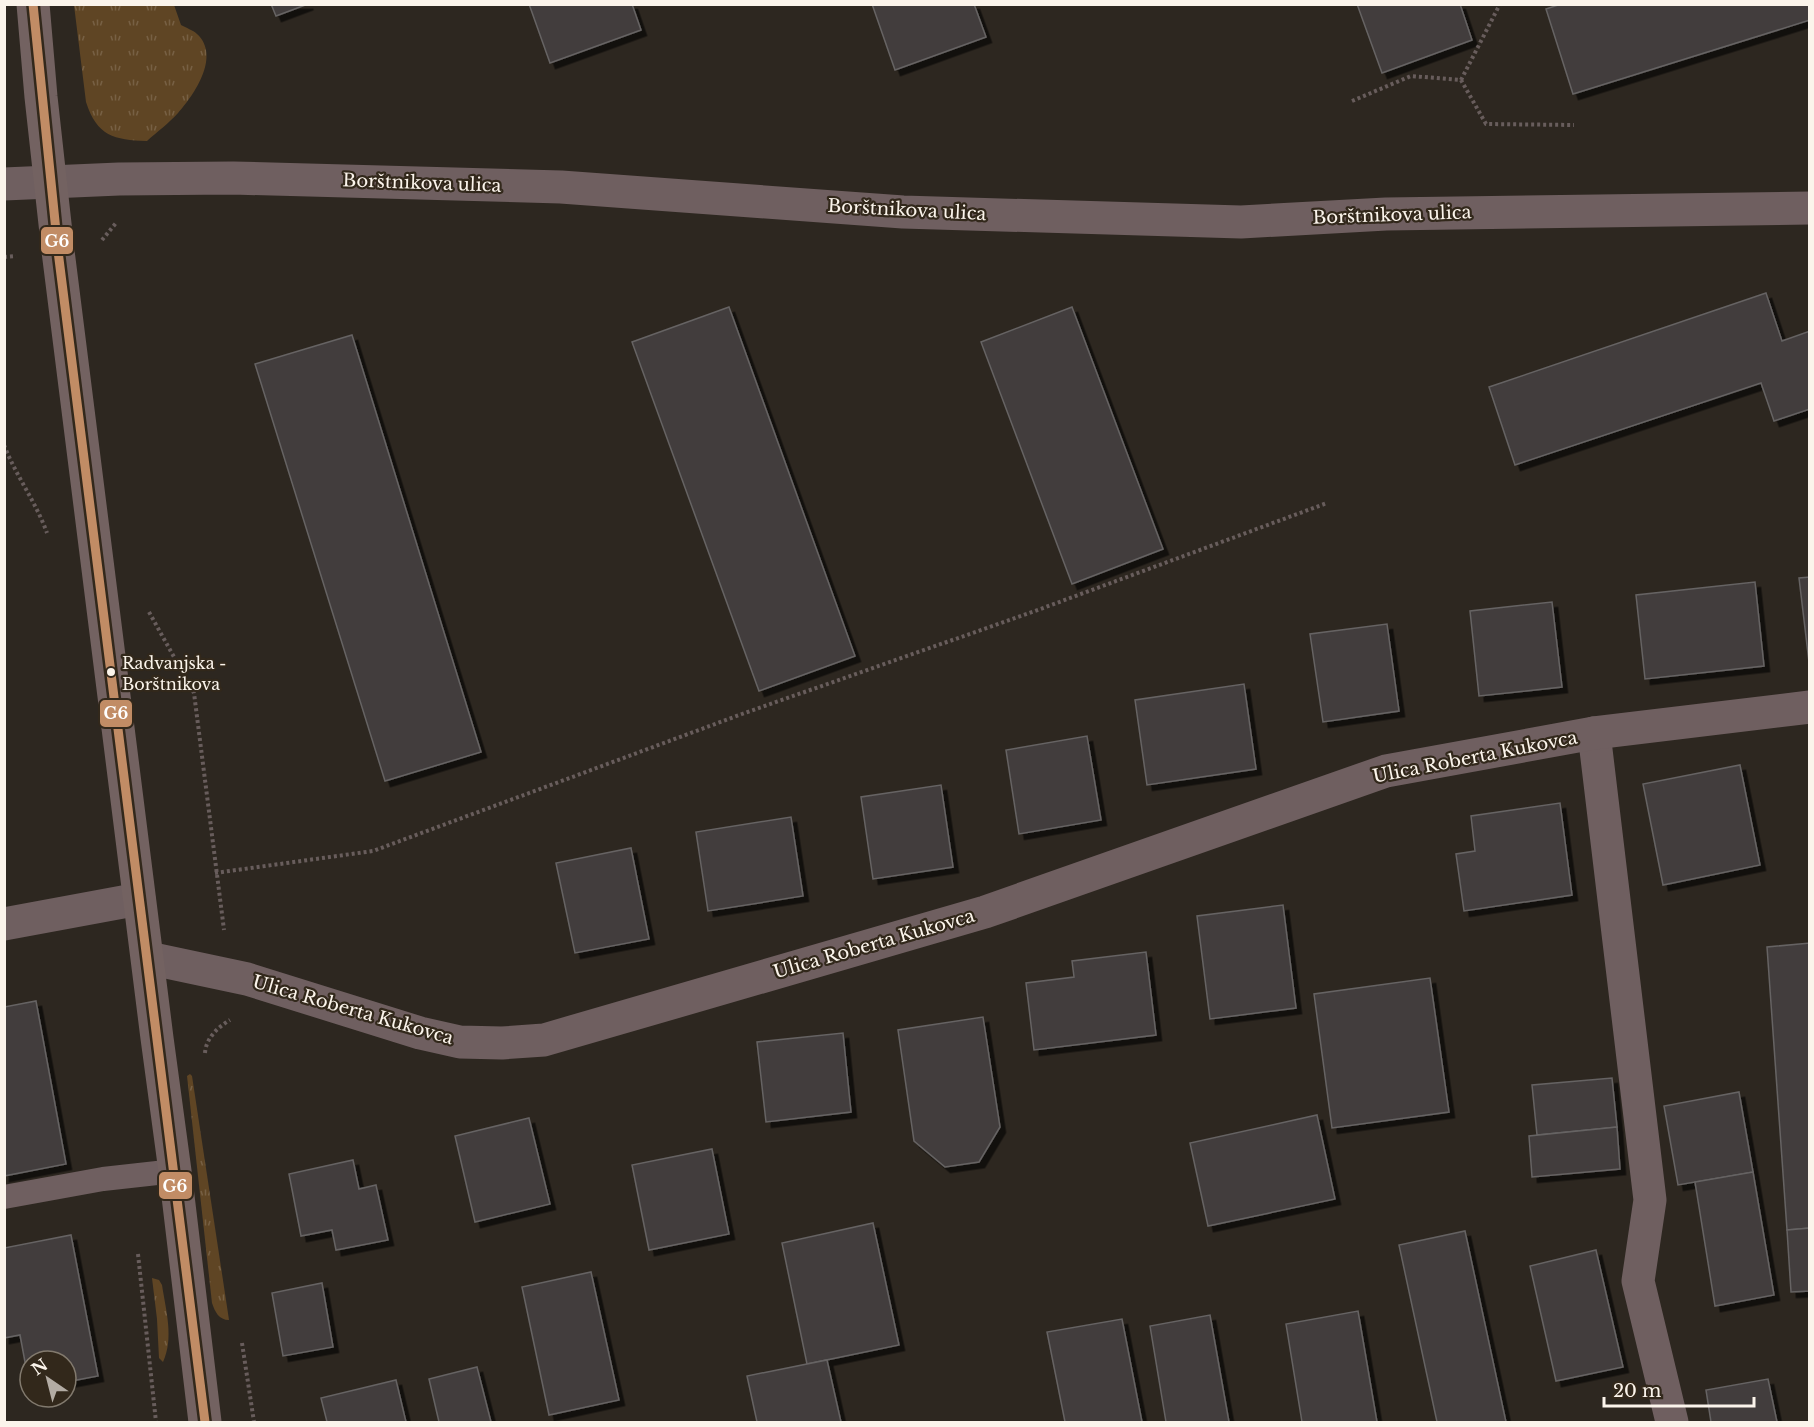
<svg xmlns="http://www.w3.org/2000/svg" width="1814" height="1427" font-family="'Libre Baskerville',serif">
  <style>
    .grass { fill: url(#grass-tufts) }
    .building { fill: #423e3e; stroke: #666363; stroke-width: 1.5; filter: url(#shadow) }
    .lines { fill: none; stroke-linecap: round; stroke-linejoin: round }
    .path { stroke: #685d5c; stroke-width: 4; stroke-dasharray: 3 3; stroke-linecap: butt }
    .lane { stroke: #6f5f60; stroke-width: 24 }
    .street { stroke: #6f5f60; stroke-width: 33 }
    .secondary { stroke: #736261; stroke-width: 33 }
    .bus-1-casing { stroke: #32281b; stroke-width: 14 }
    .bus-1 { stroke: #c18c65; stroke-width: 9 }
    .bus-dot { fill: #fbf4eb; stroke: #32281b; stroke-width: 2 }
    .labels { text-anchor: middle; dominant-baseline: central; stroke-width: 4.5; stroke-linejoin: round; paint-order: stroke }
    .bus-label { font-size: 16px; fill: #fbf4eb; stroke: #32281b; text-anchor: start }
    .street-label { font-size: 18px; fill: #fbf4eb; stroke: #32281b }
    .line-badge { stroke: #32281b; stroke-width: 2 }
    .badge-label { font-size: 16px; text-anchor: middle; font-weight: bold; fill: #fff }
  </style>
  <defs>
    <pattern id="grass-tufts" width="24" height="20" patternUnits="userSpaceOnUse" patternTransform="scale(1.5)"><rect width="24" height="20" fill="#5f4524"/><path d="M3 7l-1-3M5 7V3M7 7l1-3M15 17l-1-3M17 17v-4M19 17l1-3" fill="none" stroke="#776044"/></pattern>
    <filter id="shadow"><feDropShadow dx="5.5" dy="5.5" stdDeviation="0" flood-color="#0009"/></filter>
  </defs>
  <rect width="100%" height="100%" fill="#2d2720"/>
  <!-- grass -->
  <g class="grass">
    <path d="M74,5H174L181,25C186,28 193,30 197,34C221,56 194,95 178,113C169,123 157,132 147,141C114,140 97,136 86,102Z"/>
    <path d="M190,1074L192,1076L229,1320C219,1320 215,1312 212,1303L187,1076Z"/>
    <path d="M152,1278L159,1280L162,1285C166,1311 174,1338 163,1362L159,1358L157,1319Z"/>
  </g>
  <!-- building -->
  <g class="building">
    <path d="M271,4H308L276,16Z"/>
    <path d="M529,4H632L641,30L550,63Z"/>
    <path d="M872,4H974L986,37L895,70Z"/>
    <path d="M1357,4H1460L1472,40L1382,73Z"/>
    <path d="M1561,4H1810V20L1573,94L1546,9Z"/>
    <path d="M1766,293L1782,341L1810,331V409L1774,421L1761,383L1515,465L1489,387Z"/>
    <path d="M729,307L855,656L759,691L632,342Z"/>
    <path d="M1072,307L1163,549L1072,584L981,342Z"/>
    <path d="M352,335L481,752L385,781L255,364Z"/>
    <path d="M1810,577V662H1809L1799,578Z"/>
    <path d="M1755,582L1764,666L1645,679L1636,595Z"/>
    <path d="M1552,602L1562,687L1479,696L1470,611Z"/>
    <path d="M1387,624L1399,711L1323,722L1310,634Z"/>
    <path d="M1244,684L1256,769L1147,785L1135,700Z"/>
    <path d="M1087,736L1101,820L1019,834L1006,750Z"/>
    <path d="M1740,765L1760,865L1663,885L1643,784Z"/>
    <path d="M941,785L953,867L873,879L861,797Z"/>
    <path d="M1560,803L1572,895L1464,911L1456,854L1475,851L1471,816Z"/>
    <path d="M791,817L803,896L708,911L696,832Z"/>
    <path d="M631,848L649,939L575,953L556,863Z"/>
    <path d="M1283,905L1296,1008L1210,1019L1197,916Z"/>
    <path d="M1810,943V1228L1787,1230L1767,947Z"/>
    <path d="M1146,952L1156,1035L1034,1050L1026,983L1074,977L1072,961Z"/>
    <path d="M1430,978L1449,1112L1332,1128L1314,994Z"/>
    <path d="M36,1001L66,1164L4,1176V1007Z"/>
    <path d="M983,1017L1000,1127L979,1162L945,1167L914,1141L898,1030Z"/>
    <path d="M843,1033L851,1112L766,1122L757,1042Z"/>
    <path d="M1612,1078L1617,1127L1537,1135L1532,1085Z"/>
    <path d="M1739,1092L1753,1172L1678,1185L1664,1106Z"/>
    <path d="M1317,1115L1335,1199L1208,1226L1190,1143Z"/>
    <path d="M529,1118L550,1204L475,1222L455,1136Z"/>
    <path d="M1617,1127L1620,1169L1532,1177L1529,1136Z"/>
    <path d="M712,1149L729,1234L649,1250L632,1165Z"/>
    <path d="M353,1160L359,1189L376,1185L388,1240L336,1250L332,1230L301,1236L289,1174Z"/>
    <path d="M1753,1172L1774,1295L1715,1306L1695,1182Z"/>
    <path d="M873,1223L899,1345L807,1364L782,1243Z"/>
    <path d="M1810,1228V1291L1791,1292L1787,1230Z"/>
    <path d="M1465,1231L1506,1422H1437L1399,1245Z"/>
    <path d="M71,1235L98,1376L66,1382V1361H30V1389L20,1335L4,1338V1248Z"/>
    <path d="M1596,1250L1623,1367L1556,1381L1530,1266Z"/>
    <path d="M591,1272L619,1400L549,1415L522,1287Z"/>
    <path d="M322,1283L333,1347L283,1356L272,1293Z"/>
    <path d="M1358,1311L1377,1422H1302L1286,1324Z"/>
    <path d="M1210,1315L1229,1422H1166L1150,1326Z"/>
    <path d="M1122,1319L1142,1422H1065L1047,1332Z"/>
    <path d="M827,1360L841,1422H757L747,1376Z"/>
    <path d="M477,1367L491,1422H439L429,1379Z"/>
    <path d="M1768,1379L1777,1422H1711L1706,1390Z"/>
    <path d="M396,1380L406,1422H327L321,1398Z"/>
  </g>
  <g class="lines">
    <!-- path -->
    <g class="path">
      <path d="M1461,80L1500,4"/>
      <path d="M1352,101L1411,76L1461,80L1486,124L1574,125"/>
      <path d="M102,240L116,223"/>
      <path d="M4,257L16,256"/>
      <path d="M4,445C16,476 36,502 47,533"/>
      <path d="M149,612L194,693L224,930"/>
      <path d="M215,873L373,851L742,714L1035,611L1327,503"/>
      <path d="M205,1053C206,1038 218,1027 230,1020"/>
      <path d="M138,1254L156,1422"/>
      <path d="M242,1343L254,1422"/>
    </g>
    <!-- lane -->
    <path class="lane" d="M4,1197L103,1179L175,1171"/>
    <!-- street -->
    <g class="street">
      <path d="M4,184L119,179L233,178L561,187L903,212L1241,222L1386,214L1810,208"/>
      <path d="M1594,733L1650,1200L1638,1281L1672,1422"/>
      <path d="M4,924L139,899"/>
      <path d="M148,958L247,979L420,1033L460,1042L502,1043L544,1040L985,912L1386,771L1594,733L1810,707"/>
    </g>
    <!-- secondary -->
    <path class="secondary" d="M33,4L41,97L58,251L157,1038L175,1171L205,1422"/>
    <defs>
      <path id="bus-1" d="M33,4L58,251L205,1422"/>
    </defs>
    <!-- bus-1 casing -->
    <use href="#bus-1" class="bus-1-casing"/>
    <!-- bus-1 -->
    <use href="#bus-1" class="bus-1"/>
  </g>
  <!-- markers -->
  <circle class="bus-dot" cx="111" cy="672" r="5"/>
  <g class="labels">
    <!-- bus labels -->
    <g class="bus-label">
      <text x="122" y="663">Radvanjska -<tspan x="122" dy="21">Borštnikova</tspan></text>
    </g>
    <!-- street labels -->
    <g class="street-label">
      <text transform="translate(422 183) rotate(2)">Borštnikova ulica</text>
      <text transform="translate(907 210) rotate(3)">Borštnikova ulica</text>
      <text transform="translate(1392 215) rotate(-2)">Borštnikova ulica</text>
      <text transform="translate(1475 757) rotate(-11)">Ulica Roberta Kukovca</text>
      <text transform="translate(874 944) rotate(-16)">Ulica Roberta Kukovca</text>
      <text transform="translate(353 1010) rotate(16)">Ulica Roberta Kukovca</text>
    </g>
  </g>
  <g class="line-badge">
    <rect x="40" y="226" width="34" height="29" rx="6" fill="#c18c65"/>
    <rect x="99" y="699" width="34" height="29" rx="6" fill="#c18c65"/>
    <rect x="158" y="1171" width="35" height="29" rx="6" fill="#c18c65"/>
  </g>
  <g class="badge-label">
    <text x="57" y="247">G6</text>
    <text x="116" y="719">G6</text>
    <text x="175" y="1192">G6</text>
  </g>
  <!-- border -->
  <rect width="1814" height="1427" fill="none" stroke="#fbf4eb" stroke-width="12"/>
  <!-- north arrow -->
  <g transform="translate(48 1379) rotate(325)"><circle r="28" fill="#32281b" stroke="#827a6e" stroke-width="1.5"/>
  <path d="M0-4.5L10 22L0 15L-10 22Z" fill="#b3aca4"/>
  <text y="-9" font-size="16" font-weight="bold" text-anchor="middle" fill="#fbf4eb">N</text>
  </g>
  <!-- scale -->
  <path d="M1604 1397v9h150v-9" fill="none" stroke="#fbf4eb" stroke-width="3"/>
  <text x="1613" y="1397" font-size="18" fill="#fbf4eb" stroke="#32281b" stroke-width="4.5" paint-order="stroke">20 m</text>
</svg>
